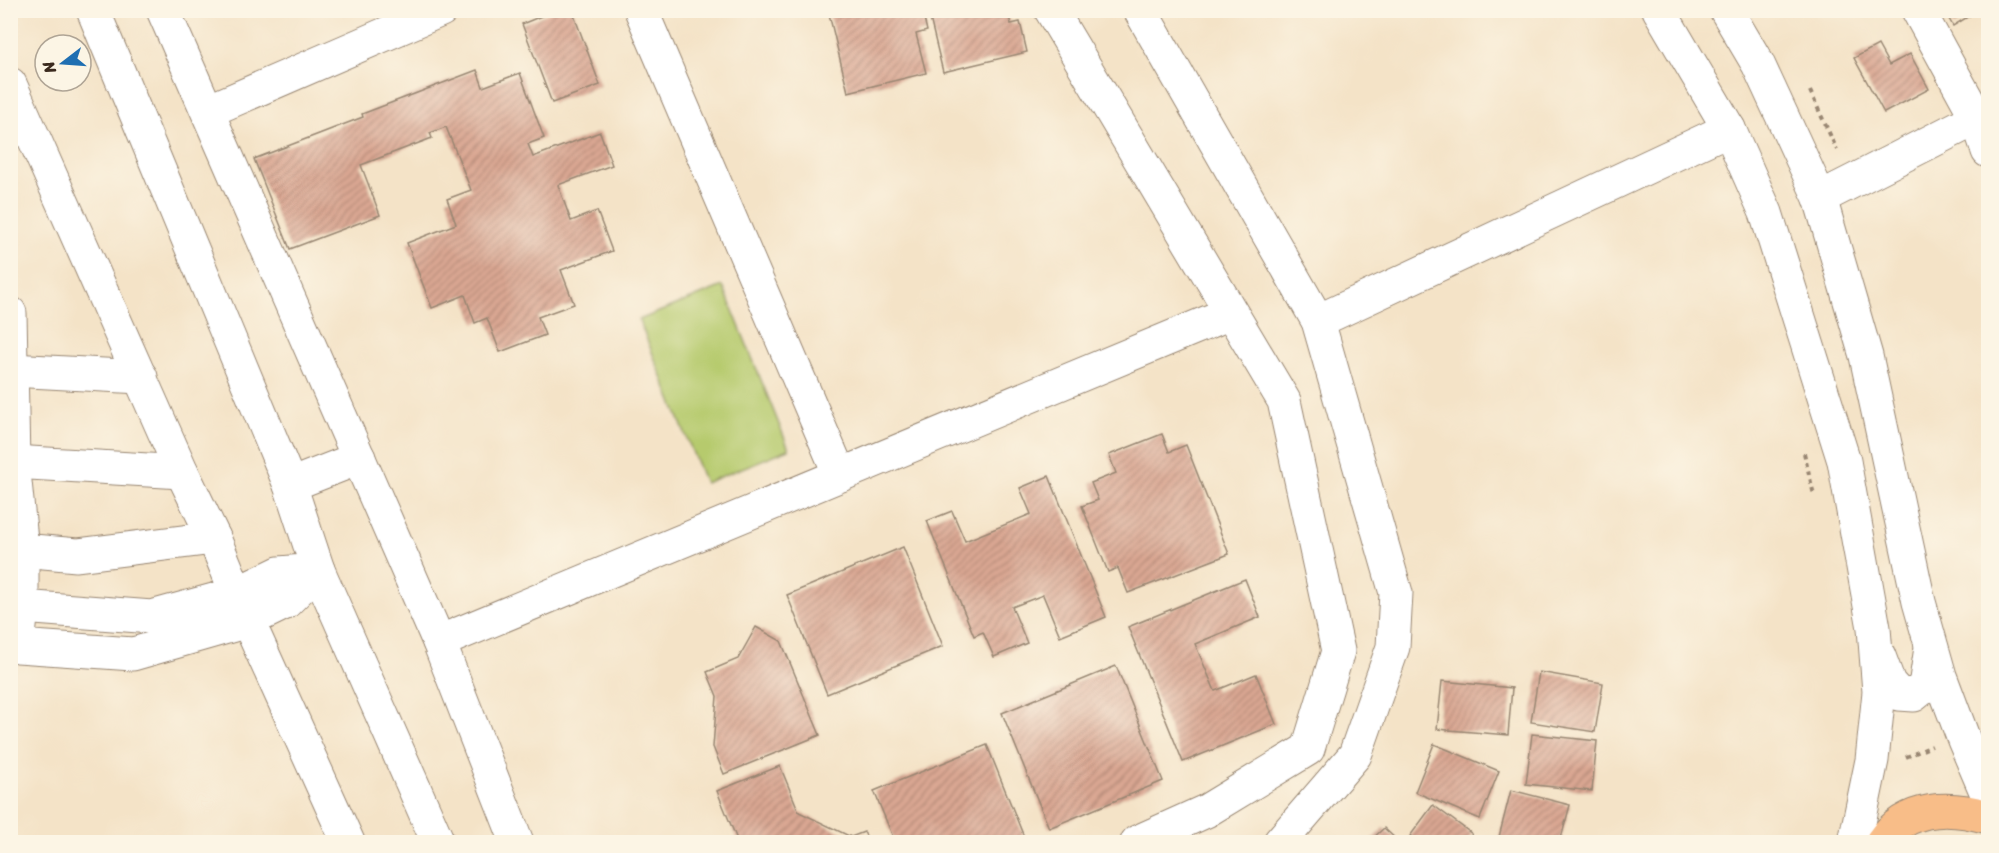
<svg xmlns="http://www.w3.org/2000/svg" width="1999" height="853" font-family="Sriracha,sans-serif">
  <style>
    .garden { fill: #b6ca6d; stroke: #787a46; stroke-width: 1.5 }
    .building { fill: url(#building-hatch) }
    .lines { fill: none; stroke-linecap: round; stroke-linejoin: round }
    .minor-casing { stroke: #988672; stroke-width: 35 }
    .major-casing { stroke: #988672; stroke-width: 35 }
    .path { stroke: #988672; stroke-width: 4; stroke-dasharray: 4.5 4.5; stroke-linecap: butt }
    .minor { stroke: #fff; stroke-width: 33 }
    .major { stroke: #f8bd88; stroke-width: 33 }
  </style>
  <defs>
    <pattern id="building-hatch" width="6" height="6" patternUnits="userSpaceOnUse" patternTransform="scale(1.5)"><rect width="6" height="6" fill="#daa793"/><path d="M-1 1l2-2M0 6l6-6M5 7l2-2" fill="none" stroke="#b28877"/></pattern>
  </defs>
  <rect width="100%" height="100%" fill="#fcf5e5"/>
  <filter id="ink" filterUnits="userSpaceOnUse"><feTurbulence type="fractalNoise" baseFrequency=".0167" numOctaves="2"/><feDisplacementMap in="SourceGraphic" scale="12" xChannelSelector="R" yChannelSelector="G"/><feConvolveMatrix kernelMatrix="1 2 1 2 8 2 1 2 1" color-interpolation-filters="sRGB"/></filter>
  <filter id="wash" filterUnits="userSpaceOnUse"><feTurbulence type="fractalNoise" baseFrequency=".008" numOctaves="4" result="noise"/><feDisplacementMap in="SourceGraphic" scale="24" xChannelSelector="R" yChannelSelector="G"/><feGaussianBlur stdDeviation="1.35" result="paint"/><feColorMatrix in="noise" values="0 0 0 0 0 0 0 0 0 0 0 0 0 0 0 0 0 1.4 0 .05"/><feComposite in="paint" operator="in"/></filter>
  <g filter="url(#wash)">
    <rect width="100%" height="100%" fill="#f4e3c7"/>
    <!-- garden -->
    <path class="garden" d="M723,286L789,449L705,483L639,320Z"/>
    <g id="blocks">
      <!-- building -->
      <g class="building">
        <path d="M556,10H572L600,85L552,103L522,24Z"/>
        <path d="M828,10H922L927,31L916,34L926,73L848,92Z"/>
        <path d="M928,10H1007L1011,24L1020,22L1027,52L943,72Z"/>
        <path d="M1944,10H1979L1953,26Z"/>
        <path d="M1878,45L1889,65L1910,54L1929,89L1884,113L1854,58Z"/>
        <path d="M477,70L483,87L520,73L544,138L528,144L533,157L600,132L612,165L558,185L571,221L597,211L612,251L561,270L574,304L538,317L545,335L500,352L487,318L475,323L465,295L432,308L407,243L456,224L447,199L471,190L446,127L430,133L432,138L361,165L380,215L290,249L254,159L363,117L362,114Z"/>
        <path d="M1162,434L1169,452L1186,445L1229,554L1128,593L1118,568L1108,572L1082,506L1098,500L1091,483L1116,473L1109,455Z"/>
        <path d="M1049,476L1106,617L1060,636L1043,595L1012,607L1027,643L994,657L983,632L974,636L927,521L952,511L965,541L1031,514L1020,488Z"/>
        <path d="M903,547L943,646L827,694L787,595Z"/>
        <path d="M1245,579L1260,617L1195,644L1215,691L1256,674L1276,724L1183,762L1128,627Z"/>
        <path d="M756,627L781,641L820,735L724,774L713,747L717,696L707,672L738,659Z"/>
        <path d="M1116,666L1163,781L1049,828L1002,713Z"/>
        <path d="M1539,672L1603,683L1595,732L1531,722Z"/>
        <path d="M1442,681L1512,688L1508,735L1437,729Z"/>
        <path d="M1532,734L1597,741L1592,791L1526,784Z"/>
        <path d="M1434,744L1499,771L1480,819L1415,792Z"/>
        <path d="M987,745L1026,842H895L874,791Z"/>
        <path d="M780,766L799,812L851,837L864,832L869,842H738L717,791Z"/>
        <path d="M1511,790L1570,805L1560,842H1522L1499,837Z"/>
        <path d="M1433,805L1472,834L1466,842H1419L1410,836Z"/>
        <path d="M1384,828L1399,842H1369Z"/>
      </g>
    </g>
  </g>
  <g filter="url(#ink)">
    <use href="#blocks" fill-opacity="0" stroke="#988672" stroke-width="1.5"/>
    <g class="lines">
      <defs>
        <g id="minor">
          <path d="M93,10L290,485L318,570L438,842"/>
          <path d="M163,10L439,642L517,842"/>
          <path d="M641,10L840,475"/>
          <path d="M1051,10L1284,401L1338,651L1308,749L1206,811L1137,842"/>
          <path d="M1140,10L1318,321L1396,593L1393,647L1355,755L1280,842"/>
          <path d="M1659,10L1729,129L1766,213L1844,461L1874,628L1879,692L1872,760L1855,842"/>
          <path d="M1726,10L1758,64L1820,198L1866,356L1919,602L1940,676L1964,740L1988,796"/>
          <path d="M1918,10L1977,118L1988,151"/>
          <path d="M10,84L182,472L214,538L248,621L348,842"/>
          <path d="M208,111L441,10"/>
          <path d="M1820,198L1977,118L1988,110"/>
          <path d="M10,313L13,462L22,550V607L18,646L133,654L248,621L285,603L318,570"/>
          <path d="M1318,321L1729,129"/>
          <path d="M11,370L141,377"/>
          <path d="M13,462L182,472"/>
          <path d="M290,485L359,458"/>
          <path d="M22,550L77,555L214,538"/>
          <path d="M22,607L152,617L236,594L279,573L318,570"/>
          <path d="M439,642L1230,313"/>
          <path d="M1879,656L1889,683L1899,694L1914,695L1925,686L1931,648"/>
        </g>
        <path id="major" d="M1882,842C1907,805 1950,806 1988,817"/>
      </defs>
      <!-- minor casing -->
      <use href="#minor" class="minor-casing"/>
      <!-- major casing -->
      <use href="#major" class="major-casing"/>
      <!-- path -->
      <g class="path">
        <path d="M1810,91L1837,150"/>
        <path d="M1804,453L1814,495"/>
        <path d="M1906,757L1932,746"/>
      </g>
      <!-- minor -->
      <use href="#minor" class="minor"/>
      <!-- major -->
      <use href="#major" class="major"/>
    </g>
  </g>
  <!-- margin -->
  <rect width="1999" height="853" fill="none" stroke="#fcf5e5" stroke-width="36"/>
  <!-- north arrow -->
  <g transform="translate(63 63) rotate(253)"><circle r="28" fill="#fcf5e5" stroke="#afa495" stroke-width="1.5"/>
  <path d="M0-4.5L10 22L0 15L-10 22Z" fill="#1f6fb2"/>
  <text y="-9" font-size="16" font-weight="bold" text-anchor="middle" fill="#3b2a1e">N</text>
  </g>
</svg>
